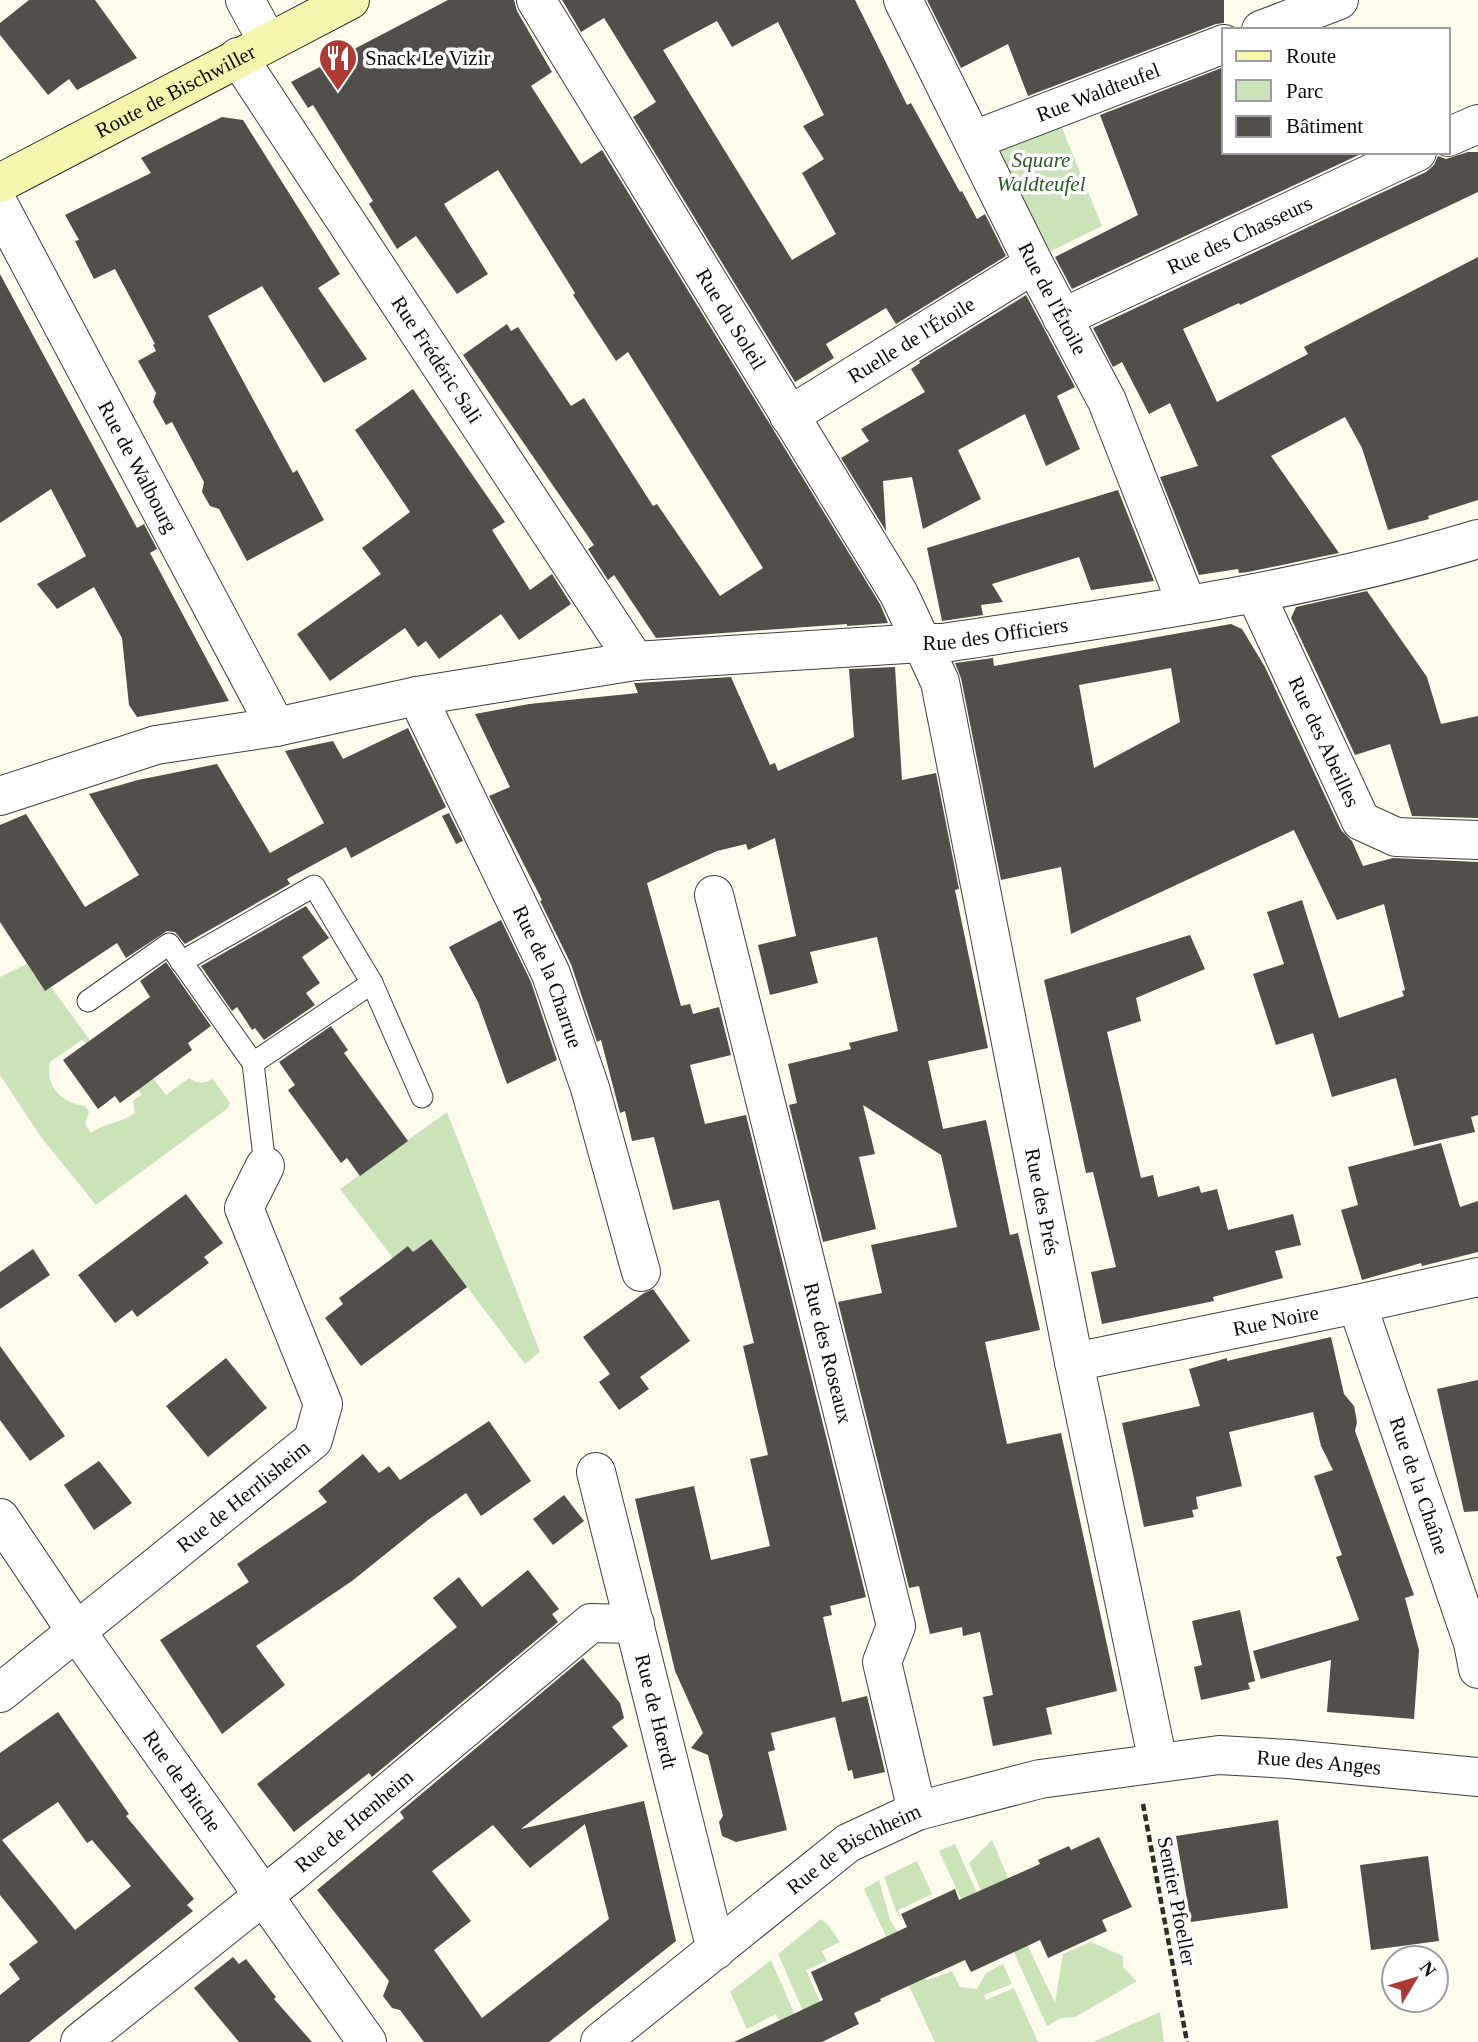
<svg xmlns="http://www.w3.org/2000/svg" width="1478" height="2042" font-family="Georgia,serif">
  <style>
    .green { fill: #cbe3b9 }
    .building { fill: #524e49; fill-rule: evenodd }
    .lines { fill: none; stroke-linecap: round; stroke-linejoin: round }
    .service-casing { stroke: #3e3e3e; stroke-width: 23 }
    .minor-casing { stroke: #3e3e3e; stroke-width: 40 }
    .secondary-casing { stroke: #2d2d2d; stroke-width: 40 }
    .path { stroke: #2d2d2d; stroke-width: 4.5; stroke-dasharray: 7 3.5; stroke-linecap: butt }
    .service { stroke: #fff; stroke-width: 21 }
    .minor { stroke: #fff; stroke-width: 38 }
    .secondary { stroke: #f6f5ae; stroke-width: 38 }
    .labels { text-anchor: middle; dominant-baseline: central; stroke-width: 7; stroke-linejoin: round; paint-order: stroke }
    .poi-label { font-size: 21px; fill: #0b0b0b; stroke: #fff; text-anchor: start }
    .street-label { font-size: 21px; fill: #0b0b0b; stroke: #fff }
    .park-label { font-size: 21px; font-style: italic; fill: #295b24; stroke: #fff }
  </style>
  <rect width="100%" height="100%" fill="#fdfbec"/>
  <!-- green -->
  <g class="green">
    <path d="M1060,123L1102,226L1041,256L991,149Z"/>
    <path d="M27,964L44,990L51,987L90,1040L86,1043L82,1040L50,1062C44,1086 62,1103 85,1106L89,1112L85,1124L91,1133C104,1123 121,1123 135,1113L133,1100L142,1095L138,1090L150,1074L166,1095L189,1078C198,1084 204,1084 213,1079L230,1103L228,1108L96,1205L41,1137L0,1075V977Z"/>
    <path d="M447,1112L540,1352L525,1364L431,1239L413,1252L408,1246L393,1258L340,1189Z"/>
    <path d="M992,1840L1021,1908L994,1920L969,1863Z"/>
    <path d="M955,1844L997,1938L982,1944L939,1851Z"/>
    <path d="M917,1861L932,1894L898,1910L902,1921C894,1911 889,1889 884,1877Z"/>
    <path d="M879,1880L890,1920L910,1952L920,1977L928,1980L952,1971L960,1987L977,1989L986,1973L1003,1964L1012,1984L984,1995L986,2000L1014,1988L1038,2042H935L864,1889Z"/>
    <path d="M821,1919L828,1925L840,1942L822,1951L827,1961L806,1970L829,2023L812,2031L778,1954Z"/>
    <path d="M1025,1940L1055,2003L1063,1954L1091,1942L1123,1956V1967L1137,1981L1075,2017L1061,2018L1047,2026L1011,1946Z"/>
    <path d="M771,1960L807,2042H789L776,2014L747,2029L730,1992Z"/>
    <path d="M1160,2012L1164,2042H1093Z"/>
  </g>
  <!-- building -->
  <g class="building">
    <path d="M29,0H95L137,58L77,90L69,79L48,95L0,35V23Z"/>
    <path d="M448,0H514L517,11L552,72L531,86L581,164L602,150L880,604L888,623L847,626V624L656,638L614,575L608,580L588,549L594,545L463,355L507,324L511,331L518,327L571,406L584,398L653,506L657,504L720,596L763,568L628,352L616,361L573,295L575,293L498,170L444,204L488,274L457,294L416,236L397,249L369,204L373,201L313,105L308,108L291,82Z"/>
    <path d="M562,0H855L907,105L911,103L960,192L962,191L977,219L985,214L1006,256L896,324L886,308L826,344L834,358L795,382L633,117L656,102L604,18L581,32ZM717,21L732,47L778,22L824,115L803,126L824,159L802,173L836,234L792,260L663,50Z"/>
    <path d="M927,0H1224V23L1216,24L1028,96L1008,44L961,68Z"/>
    <path d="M1224,67V152H1365L1072,289L1055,257L1138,215L1100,115Z"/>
    <path d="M222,117L243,120L340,274L318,288L367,359L324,383L262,286L208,316L293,473L297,470L324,520L247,561L219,509L210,506L202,492L204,482L172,422L166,425L153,402L156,393L138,361L156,351L153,345L155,344L115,269L94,279L75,241L79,240L65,215L151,173L141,158Z"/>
    <path d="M1468,152H1478V192L1240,305L1239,303L1183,329L1217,402L1308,354L1304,347L1478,257V500L1428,516L1429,519L1388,530L1362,448L1345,417L1271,456L1339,553L1248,572L1239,573L1238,569L1199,575L1160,477L1198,466L1170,403L1149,414L1122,362L1113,367L1093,328L1426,172L1434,165L1438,156L1446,159Z"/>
    <path d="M0,274L137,528L144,524L157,549L150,553L229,701L137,717L129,705L122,638L94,587L57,609L37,584L86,556L51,489L0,523Z"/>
    <path d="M1026,295L1075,387L1057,396L1080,449L1046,466L1025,414L958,450L981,499L923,529L912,477L883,481L886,531L841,458L869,441L861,429L925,392L911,369L920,363L919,361Z"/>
    <path d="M413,389L505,522L492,530L530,590L552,574L571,604L519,640L501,614L439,659L426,641L418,647L405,628L330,681L297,634L381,574L362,548L410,512L355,430Z"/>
    <path d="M1118,490L1154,581L1091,590L1079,557L992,584L1003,602L981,605L983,615L942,621L927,548Z"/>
    <path d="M1367,591L1427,677L1441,724L1478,716V818L1412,816L1390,744L1355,755L1291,618L1296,607Z"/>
    <path d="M1231,624L1242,629L1265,667L1341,830L1352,841L1363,866L1393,858L1478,862V1115L1471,1117L1475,1132L1414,1146L1396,1078L1332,1097L1313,1033L1276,1045L1253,974L1284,964L1267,912L1302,900L1339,1018L1404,996L1402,991L1405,990L1384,904L1337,920L1294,830L1071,934L1061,867L1001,880L961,678L955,663L993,658L994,666ZM1171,668L1180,722L1094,768L1079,685Z"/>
    <path d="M895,667L902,780L936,773L959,889L955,890L988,1048L928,1061L943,1129L986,1120L1010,1235L1018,1233L1040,1330L985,1342L1007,1444L1061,1433L1117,1691L1046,1708L1052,1734L993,1746L983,1697L993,1695L980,1632L963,1636L962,1627L930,1634L919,1586L909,1588L838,1302L882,1293L871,1245L957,1227L941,1155L863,1105L875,1154L859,1157L876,1229L823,1242L789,1105L797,1103L788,1064L851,1049L849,1043L898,1031L877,937L810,952L818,983L770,995L758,945L796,936L775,838L748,850L746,844L717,851L647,883L681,1006L690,1004L693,1014L719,1007L731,1055L690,1065L705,1124L746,1115L866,1597L830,1606L832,1615L823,1617L842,1702L867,1696L885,1772L854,1779L852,1770L848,1771L835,1717L771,1733L775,1750L768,1752L787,1830L736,1842L722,1836L719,1822L723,1816L708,1755L691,1748L703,1733L675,1671L635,1499L694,1486L711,1560L770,1546L750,1459L768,1455L743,1346L754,1343L719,1200L673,1210L654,1137L632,1141L625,1111L620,1113L601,1040L597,1042L571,964L540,901L542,900L489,796L510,787L475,714L529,704L638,693L634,683H637L731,677L770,765L775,763L778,771L854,737L849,669Z"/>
    <path d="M408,728L446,807L351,858L346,847L287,879L290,884L185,944L175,932L167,931L126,958L117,943L45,991L0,922V825L26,814L85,907L139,875L89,794L138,780L217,764L270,853L324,823L285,751L333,741L343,759Z"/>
    <path d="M449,813L463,841L456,844L442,816Z"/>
    <path d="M306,906L329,938L302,957L320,983L306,993L315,1005L264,1040L255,1028L252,1030L237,1007L232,1011L201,966Z"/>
    <path d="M501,920L531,982L557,1060L507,1084L478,1002L449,947Z"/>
    <path d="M1190,935L1205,969L1136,998L1141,1021L1107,1032L1141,1178L1153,1175L1158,1197L1199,1186L1201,1193L1217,1189L1228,1230L1293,1214L1301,1245L1275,1251L1283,1278L1213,1297L1214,1301L1102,1324L1091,1272L1116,1267L1093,1172L1086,1173L1044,980Z"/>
    <path d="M166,962L211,1026L188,1043L192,1050L138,1090L120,1103L115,1096L98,1109L63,1060L150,997L140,981Z"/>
    <path d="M331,1026L348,1050L344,1053L408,1141L360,1176L347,1158L341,1163L288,1090L295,1085L279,1062Z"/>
    <path d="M1441,1143L1460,1207L1478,1201V1252L1422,1266L1421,1263L1362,1280L1341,1210L1358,1205L1348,1167Z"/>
    <path d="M186,1194L223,1243L204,1257L209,1263L137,1317L132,1310L115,1323L78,1275Z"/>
    <path d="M431,1239L467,1287L361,1366L325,1318L343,1304L339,1298L390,1260L408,1246L413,1252Z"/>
    <path d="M33,1249L50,1275L0,1309V1272Z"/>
    <path d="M653,1289L690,1341L640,1377L649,1389L619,1410L599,1382L610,1374L583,1337L644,1293Z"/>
    <path d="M1331,1337L1344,1394L1354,1406L1357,1422L1355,1431L1414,1595L1405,1598L1419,1650L1414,1719L1327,1712L1331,1660L1261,1679L1253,1651L1359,1620L1336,1557L1342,1555L1314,1476L1333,1470L1321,1446L1313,1412L1229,1432L1242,1486L1196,1497L1198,1509L1192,1510L1194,1517L1144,1527L1133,1474L1122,1423L1200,1406L1189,1369L1227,1358V1361Z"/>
    <path d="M0,1346L65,1436L30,1461L0,1420Z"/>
    <path d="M226,1358L267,1408L208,1457L166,1406Z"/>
    <path d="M1478,1380V1511L1464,1512L1437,1389Z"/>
    <path d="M489,1421L531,1481L481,1516L466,1493L428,1520L352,1581L256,1646L285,1685L222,1734L160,1640L249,1582L237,1564L327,1502L318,1491L363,1454L379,1473L389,1466L400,1480Z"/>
    <path d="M99,1461L132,1503L94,1530L64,1485Z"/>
    <path d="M564,1495L584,1521L553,1545L533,1519Z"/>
    <path d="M528,1570L559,1609L552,1614L558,1622L372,1777L369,1773L294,1832L257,1784L457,1627L433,1598L459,1577L482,1607Z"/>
    <path d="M1240,1610L1255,1681L1248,1683L1250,1689L1201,1700L1194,1667L1202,1665L1192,1621Z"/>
    <path d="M583,1658L620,1703L624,1718L612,1727L628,1746L521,1829L644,1801L676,1941L549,2042H424L400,2010L392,2008L383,1996L389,1981L317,1890L404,1818L400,1812ZM585,1824L609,1919L482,2018L434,1950L471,1921L432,1871L493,1825L530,1868Z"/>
    <path d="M58,1712L129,1814L126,1816L194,1899L187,1905L193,1911L29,2042H0V1995L20,1979L9,1964L38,1942L0,1895V1753ZM58,1802L87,1843L92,1840L131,1886L75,1930L2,1840Z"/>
    <path d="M1278,1820L1288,1908L1191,1922L1176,1836Z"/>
    <path d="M1099,1837L1132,1907L1102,1920L1107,1931L1048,1958L1040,1940L971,1972L965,1960L880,1999L881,2001L854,2013L859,2024L822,2042H734L823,2000L811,1972L907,1927L901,1914L955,1889L959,1900L1040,1864L1038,1860L1069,1846L1071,1850Z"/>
    <path d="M1428,1856L1439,1941L1371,1950L1360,1865Z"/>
    <path d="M233,1957L239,1964L246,1959L276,1997L274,1999L312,2042H239L194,1988Z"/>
  </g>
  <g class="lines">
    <defs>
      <g id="service">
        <path d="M181,962L314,886L372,983L422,1097"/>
        <path d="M88,1001L169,944L253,1063L265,1166"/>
        <path d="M253,1063L372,983"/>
      </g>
      <g id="minor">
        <path d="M245,0L268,42"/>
        <path id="s1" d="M536,0L899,594L940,682L1074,1362L1158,1762"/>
        <path id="s2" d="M903,0L1034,264L1107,401L1187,605"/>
        <path d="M1261,30L1339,0"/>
        <path id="s3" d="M238,57L635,661"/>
        <path d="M1448,137L1478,124"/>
        <path id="s4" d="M974,140L1224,44"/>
        <path id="s5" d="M0,207L276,727"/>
        <path id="s6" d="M1062,318L1417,152"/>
        <path id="s7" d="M789,416L1034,264"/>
        <path id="s8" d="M1255,593L1361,821L1396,837L1478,840"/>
        <path id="s9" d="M417,696L551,974L590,1088L641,1272"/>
        <path id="s10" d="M0,796L156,745L276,727L417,696L505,682L635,661L922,643H943C1123,616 1304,592 1478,539"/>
        <path id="s11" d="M714,895L896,1626L882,1662L917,1811"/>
        <path id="s12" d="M1357,1304L1473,1643L1478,1669"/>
        <path id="s13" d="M1074,1362L1357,1304L1478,1277"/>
        <path id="s14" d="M596,1472L716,1950"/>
        <path id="s15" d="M0,1518L76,1631L367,2042"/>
        <path id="s16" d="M0,1693L313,1440L323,1404L244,1208L265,1166"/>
        <path id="s17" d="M80,2042L293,1872L591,1623L635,1624"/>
        <path id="s18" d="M600,2042L848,1843L917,1811L1040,1779L1219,1755L1289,1759L1478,1777"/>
      </g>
      <g id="secondary">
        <path id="s19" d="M0,183L350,0"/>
      </g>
    </defs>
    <!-- service casing -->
    <use href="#service" class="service-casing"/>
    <!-- minor casing -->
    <use href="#minor" class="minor-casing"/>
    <!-- secondary casing -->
    <use href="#secondary" class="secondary-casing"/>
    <!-- path -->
    <path class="path" d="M1143,1804L1187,2042"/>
    <!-- service -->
    <use href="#service" class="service"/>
    <!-- minor -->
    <use href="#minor" class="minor"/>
    <!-- secondary -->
    <use href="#secondary" class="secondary"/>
  </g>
  <!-- icons -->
  <defs>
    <symbol id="restaurant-pin" viewBox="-11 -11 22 30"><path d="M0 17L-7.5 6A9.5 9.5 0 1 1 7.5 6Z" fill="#ab3b34" stroke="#fff"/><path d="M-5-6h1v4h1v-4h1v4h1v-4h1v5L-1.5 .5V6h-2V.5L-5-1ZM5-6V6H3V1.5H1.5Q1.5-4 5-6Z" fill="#fff"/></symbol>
  </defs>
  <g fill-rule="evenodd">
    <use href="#restaurant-pin" x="316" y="36" width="44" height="60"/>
  </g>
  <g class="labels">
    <!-- poi labels -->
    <g class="poi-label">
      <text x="365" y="58">Snack Le Vizir</text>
    </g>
    <!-- street labels -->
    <g class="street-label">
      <text stroke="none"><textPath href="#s19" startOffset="198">Route de Bischwiller</textPath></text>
      <text stroke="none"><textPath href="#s4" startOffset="133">Rue Waldteufel</textPath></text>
      <text stroke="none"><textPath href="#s6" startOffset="196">Rue des Chasseurs</textPath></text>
      <text stroke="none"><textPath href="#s2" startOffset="334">Rue de l'Étoile</textPath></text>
      <text stroke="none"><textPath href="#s1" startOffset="374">Rue du Soleil</textPath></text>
      <text stroke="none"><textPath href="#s7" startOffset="144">Ruelle de l'Étoile</textPath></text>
      <text stroke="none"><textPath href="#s3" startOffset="362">Rue Frédéric Sali</textPath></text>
      <text stroke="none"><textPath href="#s5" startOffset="294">Rue de Walbourg</textPath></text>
      <text stroke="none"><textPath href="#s10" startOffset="1012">Rue des Officiers</textPath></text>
      <text stroke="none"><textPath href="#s8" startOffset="164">Rue des Abeilles</textPath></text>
      <text stroke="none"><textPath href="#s9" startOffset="310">Rue de la Charrue</textPath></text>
      <text stroke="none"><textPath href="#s1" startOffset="1323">Rue des Prés</textPath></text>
      <text stroke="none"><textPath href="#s13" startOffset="206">Rue Noire</textPath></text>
      <text stroke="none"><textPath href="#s11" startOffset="472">Rue des Roseaux</textPath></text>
      <text stroke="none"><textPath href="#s12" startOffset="192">Rue de la Chaîne</textPath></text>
      <text stroke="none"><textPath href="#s16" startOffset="313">Rue de Herrlisheim</textPath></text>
      <text stroke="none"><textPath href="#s14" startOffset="247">Rue de Hœrdt</textPath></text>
      <text stroke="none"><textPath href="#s18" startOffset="802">Rue des Anges</textPath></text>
      <text stroke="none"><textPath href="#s15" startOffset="320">Rue de Bitche</textPath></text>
      <text stroke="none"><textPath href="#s17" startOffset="352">Rue de Hœnheim</textPath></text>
      <text stroke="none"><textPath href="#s18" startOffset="320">Rue de Bischheim</textPath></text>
      <text transform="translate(1177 1901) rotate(79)">Sentier Pfoeller</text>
    </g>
    <!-- park labels -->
    <g class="park-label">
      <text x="1041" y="160">Square<tspan x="1041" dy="24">Waldteufel</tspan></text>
    </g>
  </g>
  <!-- legend -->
  <rect x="1222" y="28" width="228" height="126" fill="#ffffff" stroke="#9d9d9d" stroke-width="2"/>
  <rect x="1236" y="51" width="35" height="10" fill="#f6f5ae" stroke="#9d9d9d" stroke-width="2"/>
  <text x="1286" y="63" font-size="21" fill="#0b0b0b">Route</text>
  <rect x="1236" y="80" width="35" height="21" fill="#cbe3b9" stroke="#9d9d9d" stroke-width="2"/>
  <text x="1286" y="98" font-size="21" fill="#0b0b0b">Parc</text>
  <rect x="1236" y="116" width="35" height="21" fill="#524e49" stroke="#9d9d9d" stroke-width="2"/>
  <text x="1286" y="133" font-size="21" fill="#0b0b0b">Bâtiment</text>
  <!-- north arrow -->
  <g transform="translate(1415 1979) rotate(52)"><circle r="33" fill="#ffffff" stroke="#9d9d9d" stroke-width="2"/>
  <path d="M0-5L12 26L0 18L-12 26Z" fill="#ab3b34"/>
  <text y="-10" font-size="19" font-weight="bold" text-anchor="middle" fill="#0b0b0b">N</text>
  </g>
</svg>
